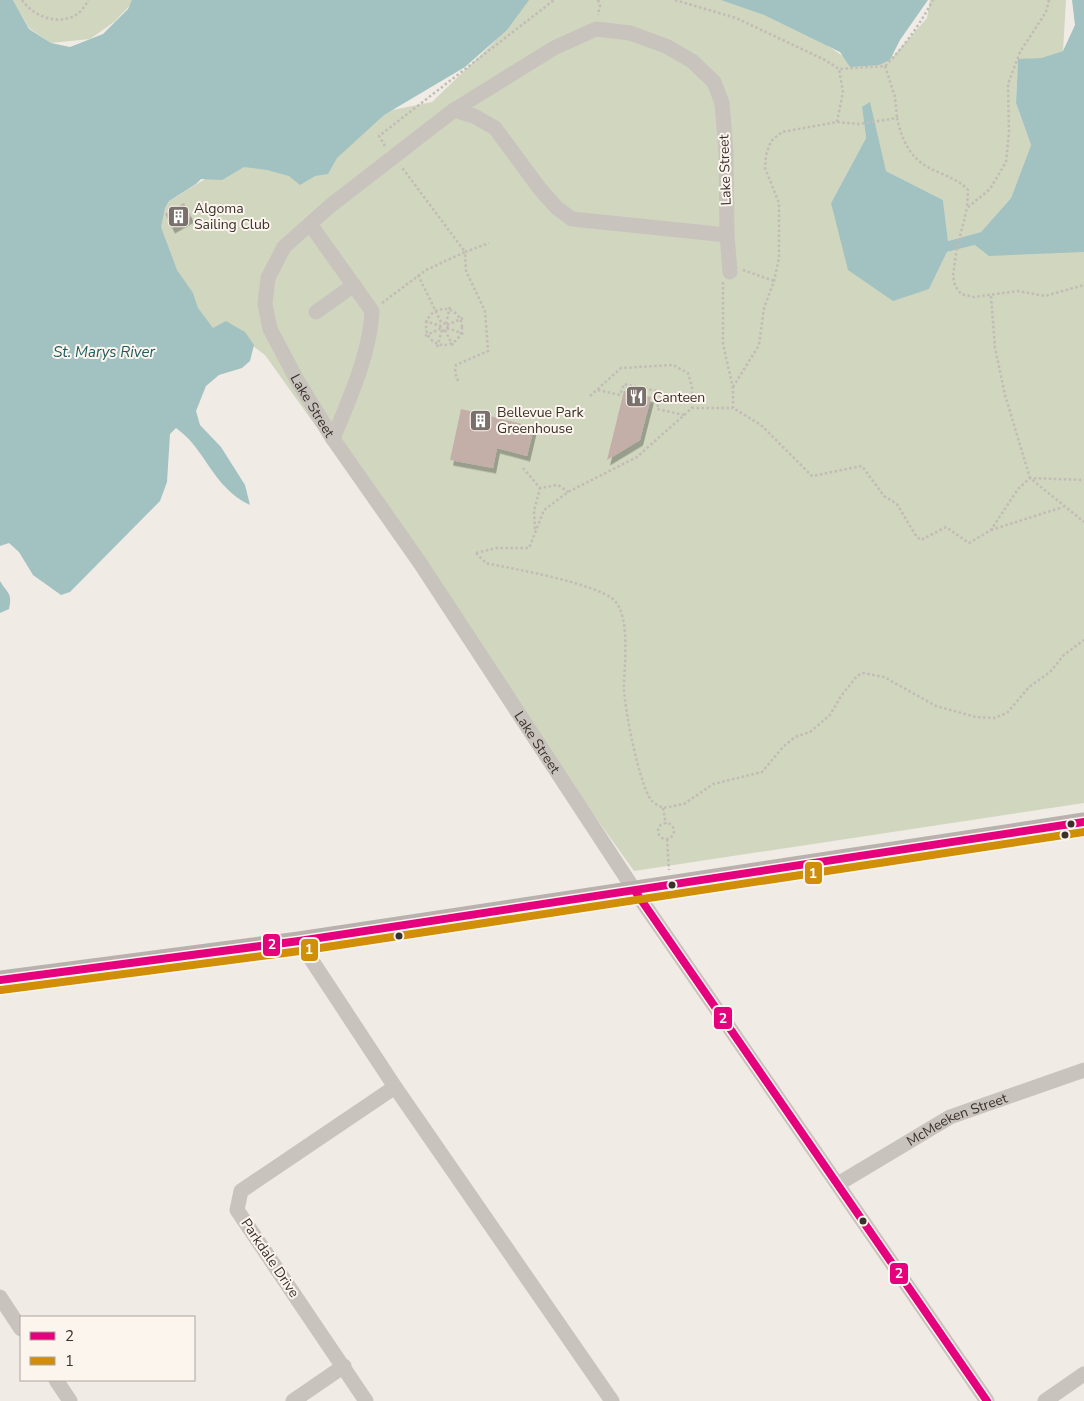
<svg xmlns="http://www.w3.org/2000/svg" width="1084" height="1401" font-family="'Nunito Sans',sans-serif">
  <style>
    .green { fill: #d1d6bf }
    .water { fill: #a1c2c1 }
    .building { fill: #c3afa7; filter: url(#shadow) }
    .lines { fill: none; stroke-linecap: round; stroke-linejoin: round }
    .path { stroke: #c2bbb6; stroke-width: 2.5; stroke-dasharray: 2.5 2.5; stroke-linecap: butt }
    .minor { stroke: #c9c3be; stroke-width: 15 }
    .major { stroke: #b8b1ad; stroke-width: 19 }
    .bus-1-casing { stroke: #fbf5ee; stroke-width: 11 }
    .bus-2-casing { stroke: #fbf5ee; stroke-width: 11 }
    .bus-1 { stroke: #e5007d; stroke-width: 8 }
    .bus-2 { stroke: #d18e09; stroke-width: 8 }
    .bus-dot { fill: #3b302b; stroke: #fbf5ee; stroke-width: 2 }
    .labels { text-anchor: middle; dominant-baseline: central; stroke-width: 4; stroke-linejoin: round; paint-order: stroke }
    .street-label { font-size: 14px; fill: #3b302b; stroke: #fbf5ee }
    .poi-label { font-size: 14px; fill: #3b302b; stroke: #fbf5ee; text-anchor: start }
    .water-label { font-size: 15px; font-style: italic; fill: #1f5a5e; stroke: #fbf5ee }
    .line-badge { stroke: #fbf5ee; stroke-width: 2 }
    .badge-label { font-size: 14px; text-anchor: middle; font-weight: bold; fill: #fff }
  </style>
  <defs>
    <filter id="shadow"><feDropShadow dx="3" dy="5.5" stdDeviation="0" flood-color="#0004"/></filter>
  </defs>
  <rect width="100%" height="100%" fill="#f0ebe5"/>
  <!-- green -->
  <g class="green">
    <path d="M13,0H135L114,22L90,39L51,43L29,28Z"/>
    <path d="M526,0H724L764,15L825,44L856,65L890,60L927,18L930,0H1066L1063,51L1041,58L1018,60L1016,103L1031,145L1011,198L981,232L948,241L943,200L886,171L862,107L866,138L831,203L929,289L947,252L975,245L1084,246V803L634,871L265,355L249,343L208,365L149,235L169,201L215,173L348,119L432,102L494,42Z"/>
  </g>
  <!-- water -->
  <g class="water">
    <path d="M0,0H13L29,29L51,43L70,47L103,34L128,9L132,0H529L507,30L465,67L384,115L337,158L328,174L315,176L300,185L289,176L267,170L244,167L222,180L201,179L196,184L169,201L165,208L161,227L177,270L193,293L198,308L213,328L226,321L245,332L254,345L250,361L242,368L219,375L206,386L196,411L200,425L221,447L245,485L250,505C212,487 206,449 176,428L170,434L167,482L160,501L70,592L61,595L33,575L19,552L9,543L0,546Z"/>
    <path d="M721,0H928L900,40L890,60L879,65L850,67L840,52L764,15Z"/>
    <path d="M1072,0H1084V252L989,256L975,245L947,252L929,289L893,301L848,270L831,203L866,138L862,107L870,102L886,171L943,200L948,241L981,232L1011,198L1031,145L1016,103L1018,59L1041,58L1063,51L1075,25Z"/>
    <path d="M0,581C7,593 13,593 9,609L0,613Z"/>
  </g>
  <!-- building -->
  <g class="building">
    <path d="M184,203L191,217L172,228L165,214Z"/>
    <path d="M624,391L651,397L640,440L607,460Z"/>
    <path d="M461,409L534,427L527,456L497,448L493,468L450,460Z"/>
  </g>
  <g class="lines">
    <!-- path -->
    <g class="path">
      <path d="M22,0C38,23 76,29 88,0"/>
      <path d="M598,0L600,5L598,15"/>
      <path d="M675,0L736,18L825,60L839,69L885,66C905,46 920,24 933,0"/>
      <path d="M1049,0L1046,12L1020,52L1008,84L1009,132L1006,162L990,189L967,208L956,253L953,276L955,286L961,294L974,297L1018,291L1045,296L1084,285"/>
      <path d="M885,66L895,97L897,118"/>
      <path d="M837,122L843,92L839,69"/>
      <path d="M385,146L379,136L554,0"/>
      <path d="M743,270L774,281"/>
      <path d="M418,275L442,324"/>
      <path d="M723,282V344L733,388V408L761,425L812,476L862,466L884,496L897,504L916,536L921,540L946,527L969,543L991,530L1018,489L1030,478L1084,480"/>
      <path d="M991,296L995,348L1005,395L1030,478L1084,522"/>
      <path d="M382,303L426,270L465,252L401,166"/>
      <circle cx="444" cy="327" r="18"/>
      <path d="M425,321L441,326"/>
      <circle cx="444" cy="327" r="3.5"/>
      <path d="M446,324L450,306"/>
      <path d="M447,325L463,318"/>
      <path d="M447,328L464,334"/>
      <path d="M445,330L453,346"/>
      <path d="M425,336L441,328"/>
      <path d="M437,347L442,330"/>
      <path d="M458,381L455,372L456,365L488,351L485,311L466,271L465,252L489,243"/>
      <path d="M733,387L759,345L764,308L774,281L779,258V203L765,168L766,155L771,141L782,132L837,122L859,124L897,118C903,144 912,162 938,172C949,177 960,181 968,190L967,208"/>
      <path d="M598,390L620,395L624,384L661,392L657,409L684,415"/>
      <path d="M590,396L621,368L673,365L688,373L692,387V408"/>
      <path d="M523,468L540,488L558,485L568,492"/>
      <path d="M535,529L534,511L540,488"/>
      <path d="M991,530L1063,507"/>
      <path d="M476,553L486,563C514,569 595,583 614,600C631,616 624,667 624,689C625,711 639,783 651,800C654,803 659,806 663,808L684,804L713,784L762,772L783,747L795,737L810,732L830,715L841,696L857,676L863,673L884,677L936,706L976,717L994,718L1007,713L1029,687L1050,672L1064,655L1084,640"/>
      <path d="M476,553L496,548H529L544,510L568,492L637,457L692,408H733"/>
      <path d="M663,808L666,824"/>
      <circle cx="666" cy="831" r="8"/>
      <path d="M667,839L669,870"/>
    </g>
    <!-- minor -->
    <g class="minor">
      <path d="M454,110L474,116L495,128L540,189L557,208L572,219L727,235"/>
      <path d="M310,224L372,311C370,355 349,399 333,439"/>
      <path id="s1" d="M730,272L727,235L726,151L722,103L714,82L692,61L666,46L630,33L596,29L554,48L454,110L330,206L284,247L268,278L265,304L270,329L297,380L333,439L420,563L635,891L987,1401"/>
      <path d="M316,312L354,285"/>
      <path d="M299,941L395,1087L612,1401"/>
      <path id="s2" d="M838,1184L950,1117L1084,1070"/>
      <path d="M0,1297L21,1329"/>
      <path d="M56,1380L70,1401"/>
      <path d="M293,1401L344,1366"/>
      <path d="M366,1401L237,1210L241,1191L395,1087"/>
      <path d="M1045,1401L1084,1374"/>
    </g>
    <!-- major -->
    <path class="major" d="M0,980L299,941L1084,822"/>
    <defs>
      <g id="bus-1">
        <path d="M635,891L987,1401"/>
        <path d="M0,980L299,941L1084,822"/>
      </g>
      <path id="bus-2" d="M1,990L300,951L1084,832"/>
    </defs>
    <!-- bus-1 casing -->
    <use href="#bus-1" class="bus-1-casing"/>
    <!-- bus-2 casing -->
    <use href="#bus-2" class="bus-2-casing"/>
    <!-- bus-1 -->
    <use href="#bus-1" class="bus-1"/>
    <!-- bus-2 -->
    <use href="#bus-2" class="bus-2"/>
  </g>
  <!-- icons -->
  <defs>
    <symbol id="building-square" viewBox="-11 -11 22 22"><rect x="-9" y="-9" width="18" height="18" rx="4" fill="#7a716c" stroke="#fbf5ee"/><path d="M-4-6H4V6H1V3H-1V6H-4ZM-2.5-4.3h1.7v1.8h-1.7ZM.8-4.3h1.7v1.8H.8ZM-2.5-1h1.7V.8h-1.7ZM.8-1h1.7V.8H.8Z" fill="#fff"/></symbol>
    <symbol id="restaurant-square" viewBox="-11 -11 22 22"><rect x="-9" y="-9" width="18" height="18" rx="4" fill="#7a716c" stroke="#fbf5ee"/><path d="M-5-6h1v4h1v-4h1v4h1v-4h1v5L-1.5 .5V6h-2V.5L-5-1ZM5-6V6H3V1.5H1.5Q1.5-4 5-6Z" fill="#fff"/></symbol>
  </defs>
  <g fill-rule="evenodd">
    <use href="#building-square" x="166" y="204" width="25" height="25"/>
    <use href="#restaurant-square" x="624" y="384" width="25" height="25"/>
    <use href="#building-square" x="468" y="408" width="25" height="25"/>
  </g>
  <!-- markers -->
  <g class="bus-dot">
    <circle cx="1071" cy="824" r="4.5"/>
    <circle cx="1065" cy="835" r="4.5"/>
    <circle cx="672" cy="885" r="4.5"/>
    <circle cx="399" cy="936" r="4.5"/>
    <circle cx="863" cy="1221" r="4.5"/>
  </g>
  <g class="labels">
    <!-- street labels -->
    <g class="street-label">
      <text transform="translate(725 170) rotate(-92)">Lake Street</text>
      <text stroke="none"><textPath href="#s1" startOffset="881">Lake Street</textPath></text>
      <text stroke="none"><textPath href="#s1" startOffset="1286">Lake Street</textPath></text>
      <text stroke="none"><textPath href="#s2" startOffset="136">McMeeken Street</textPath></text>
      <text transform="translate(270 1258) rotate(56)">Parkdale Drive</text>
    </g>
    <!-- poi labels -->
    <g class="poi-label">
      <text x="194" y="208">Algoma<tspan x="194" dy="16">Sailing Club</tspan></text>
      <text x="653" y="397">Canteen</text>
      <text x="497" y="412">Bellevue Park<tspan x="497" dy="16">Greenhouse</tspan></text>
    </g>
    <!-- water labels -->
    <g class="water-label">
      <text x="104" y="352">St. Marys River</text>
    </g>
  </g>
  <g class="line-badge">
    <rect x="804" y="861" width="19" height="24" rx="5" fill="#d18e09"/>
    <rect x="262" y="933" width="19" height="24" rx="5" fill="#e5007d"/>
    <rect x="300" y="938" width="19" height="24" rx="5" fill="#d18e09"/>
    <rect x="713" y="1006" width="20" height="24" rx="5" fill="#e5007d"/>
    <rect x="889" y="1262" width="20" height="23" rx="5" fill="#e5007d"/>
  </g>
  <g class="badge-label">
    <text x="813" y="878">1</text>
    <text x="272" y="949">2</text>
    <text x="309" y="954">1</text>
    <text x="723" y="1023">2</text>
    <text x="899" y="1278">2</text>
  </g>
  <!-- legend -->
  <rect x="20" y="1316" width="175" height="65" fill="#fbf5ee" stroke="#aea6a0"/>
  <rect x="30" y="1332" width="25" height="8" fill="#e5007d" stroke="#aea6a0"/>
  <text x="65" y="1341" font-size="15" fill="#3b302b">2</text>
  <rect x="30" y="1357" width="25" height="8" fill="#d18e09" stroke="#aea6a0"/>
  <text x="65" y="1366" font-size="15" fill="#3b302b">1</text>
</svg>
